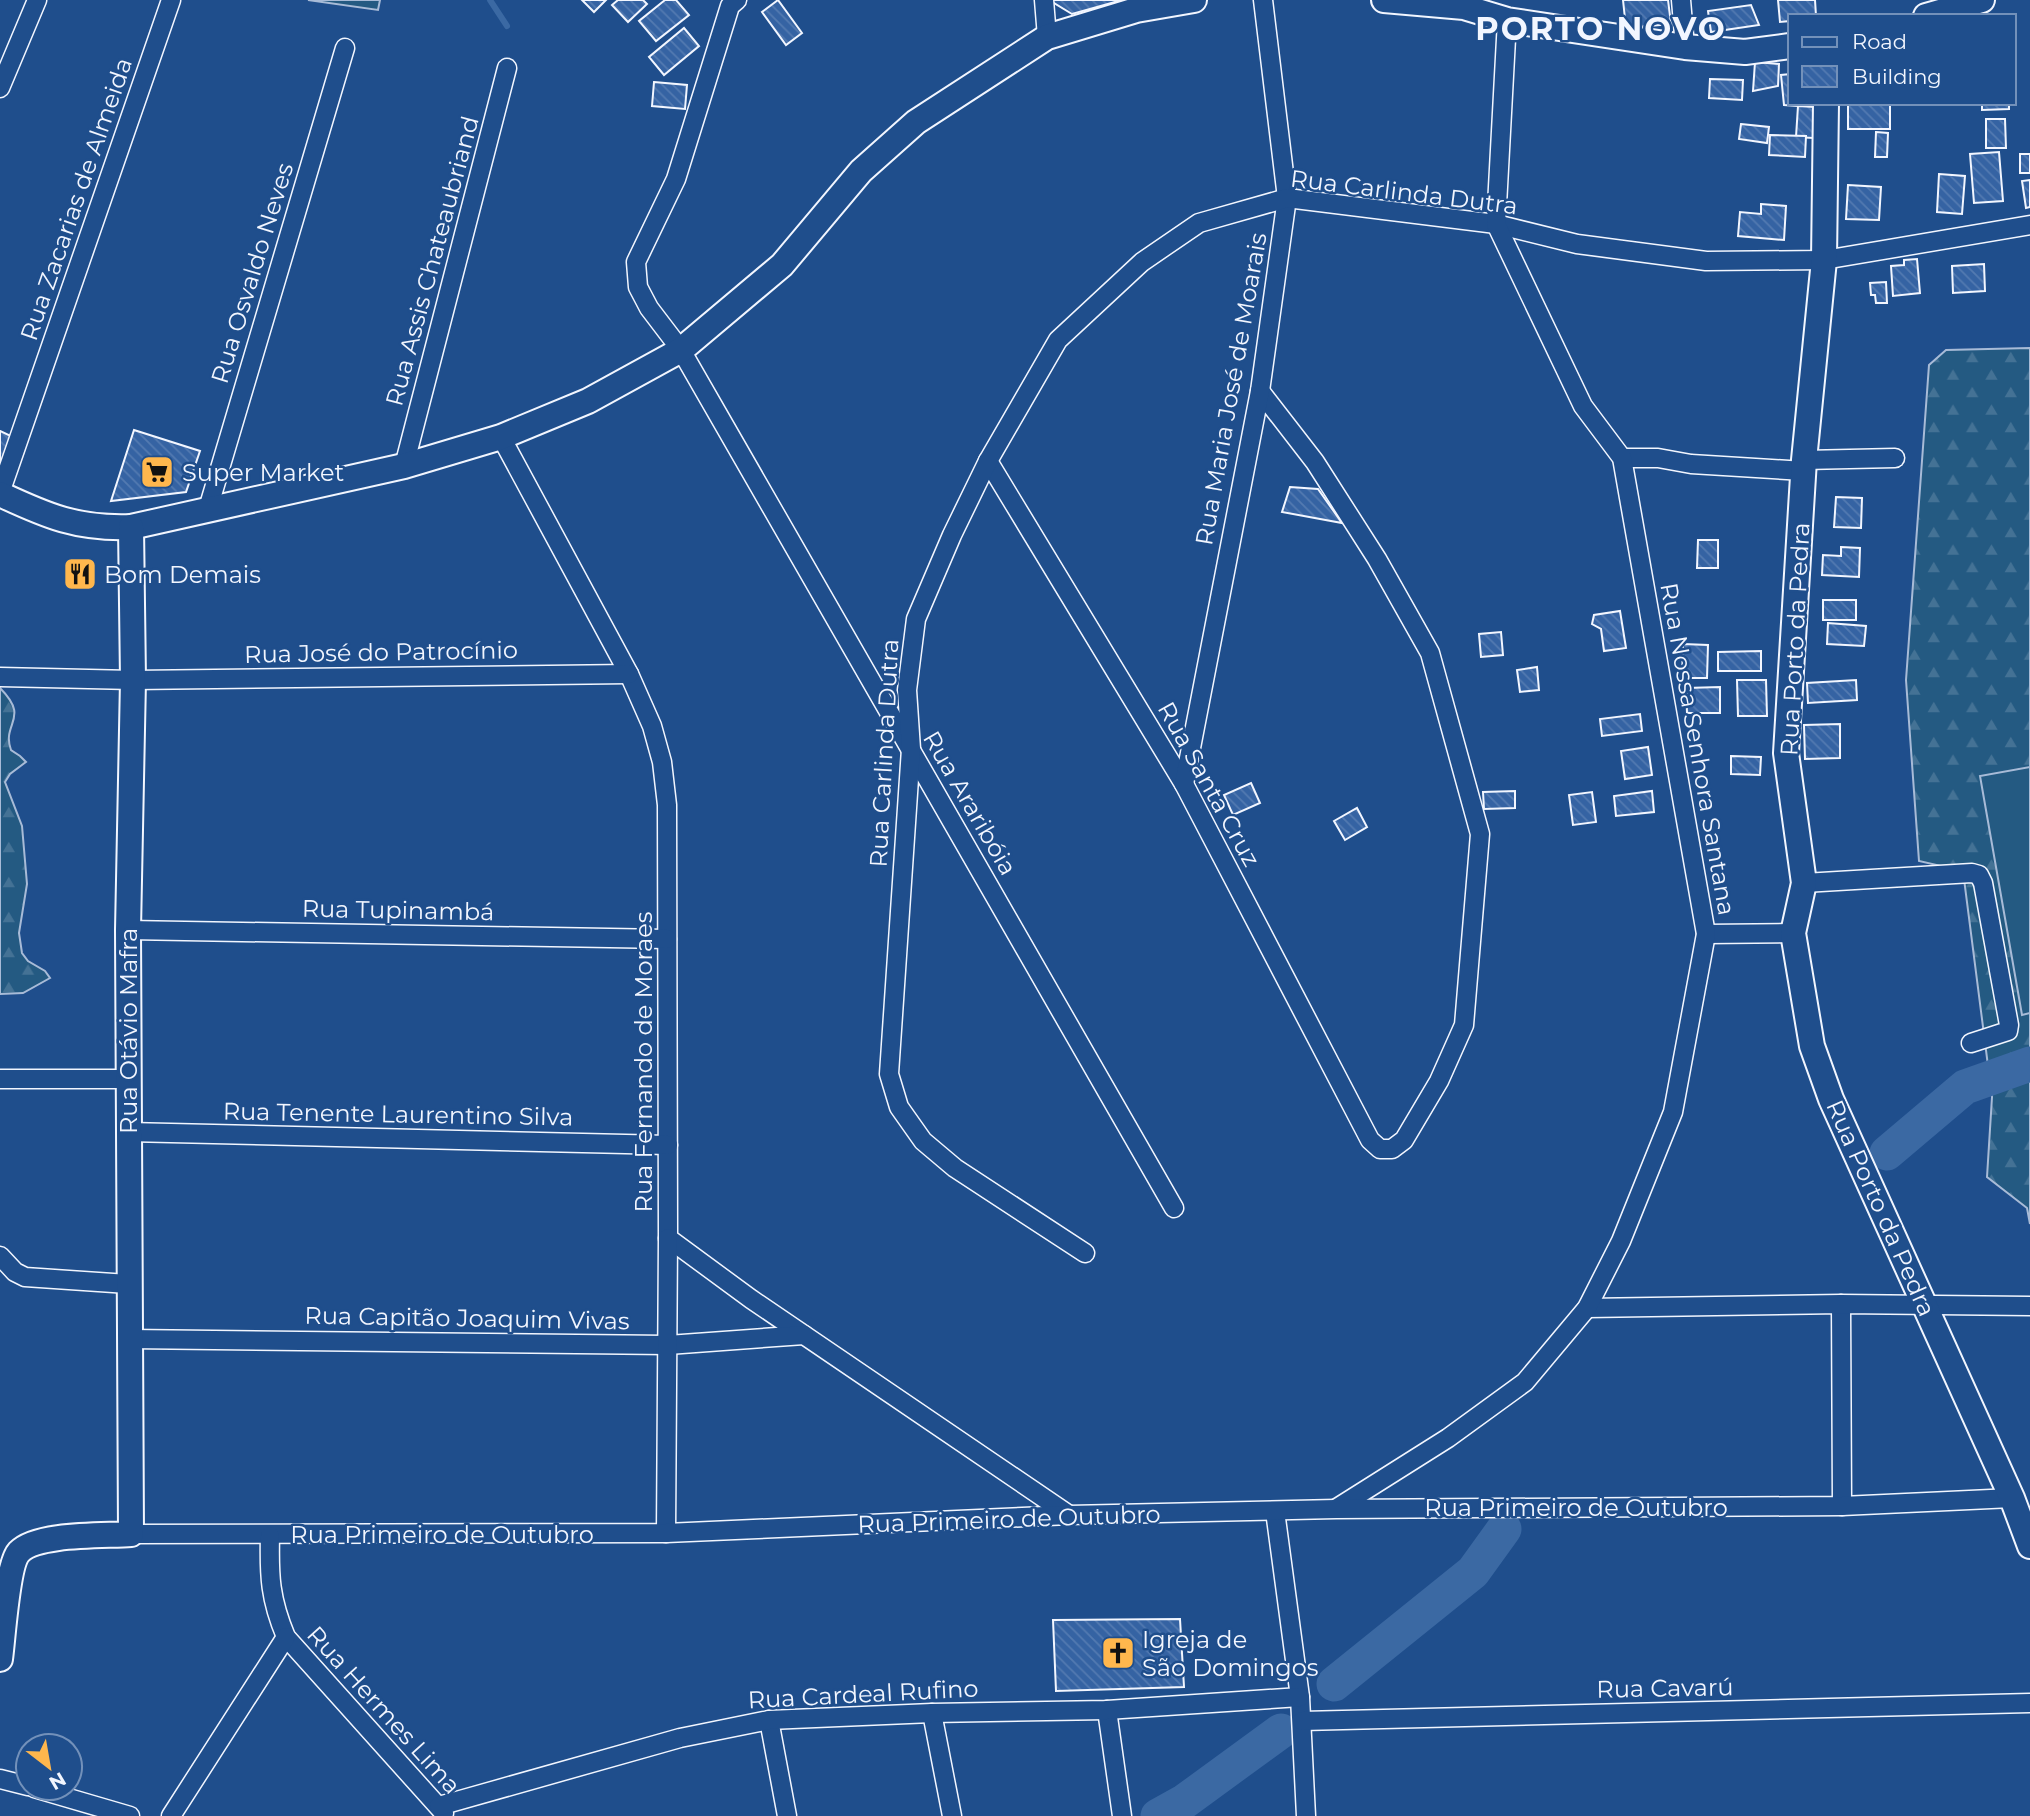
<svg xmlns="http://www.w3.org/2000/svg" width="2030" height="1816" font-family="Montserrat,sans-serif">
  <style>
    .forest { fill: url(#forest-firs); stroke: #a8bbd7; stroke-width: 2 }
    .pitch { fill: #245a82; stroke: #a8bbd7; stroke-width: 2 }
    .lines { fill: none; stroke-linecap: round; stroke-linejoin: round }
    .stream { stroke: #3b69a3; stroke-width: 6 }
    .river { stroke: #3b69a3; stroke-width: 35 }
    .building { fill: url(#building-back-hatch); stroke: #f2f6ff; stroke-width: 2 }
    .street-casing { stroke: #f2f6ff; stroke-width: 21 }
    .secondary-casing { stroke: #f2f6ff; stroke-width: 28 }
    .street { stroke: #1f4e8c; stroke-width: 18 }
    .secondary { stroke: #1f4e8c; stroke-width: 24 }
    .labels { text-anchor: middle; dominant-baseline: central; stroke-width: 5; stroke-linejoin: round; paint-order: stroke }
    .street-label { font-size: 24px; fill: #f2f6ff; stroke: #1f4e8c }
    .poi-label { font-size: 24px; fill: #f2f6ff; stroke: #1f4e8c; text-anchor: start }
    .district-label { font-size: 32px; font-weight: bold; letter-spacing: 2px; fill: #f2f6ff; stroke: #1f4e8c }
  </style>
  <defs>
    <pattern id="forest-firs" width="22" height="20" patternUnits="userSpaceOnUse" patternTransform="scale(1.75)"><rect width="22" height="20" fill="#245a82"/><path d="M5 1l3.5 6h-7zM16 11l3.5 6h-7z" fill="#447295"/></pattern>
    <pattern id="building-back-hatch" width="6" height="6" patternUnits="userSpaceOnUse" patternTransform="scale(1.75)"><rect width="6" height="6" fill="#3563a3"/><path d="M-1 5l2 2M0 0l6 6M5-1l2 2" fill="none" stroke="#537ab1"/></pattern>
  </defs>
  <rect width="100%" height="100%" fill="#1f4e8c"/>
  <!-- forest -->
  <g class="forest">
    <path d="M2030,348V1224L2027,1208L1987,1177L1992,1097L1963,871L1919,861L1906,680L1929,365L1946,350Z"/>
    <path d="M0,688C31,719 1,723 11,750L20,756L26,762L10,774L5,782L22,826L27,884L19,933L22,953L28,961L45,971L50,978L23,993L0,994Z"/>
  </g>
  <!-- pitch -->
  <g class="pitch">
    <path d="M308,0H380L378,10Z"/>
    <path d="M2030,767V1013L2022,1015L1980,776Z"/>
  </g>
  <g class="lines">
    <!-- stream -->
    <path class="stream" d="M490,0L507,26"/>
    <!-- river -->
    <g class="river">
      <path d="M1887,1153L1965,1087L2030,1064"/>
      <path d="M1334,1684L1473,1572L1504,1529"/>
      <path d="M1158,1816L1185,1801L1281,1731"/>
    </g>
  </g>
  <!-- building -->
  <g class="building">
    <path d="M582,0H606L594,12Z"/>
    <path d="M618,0H643L647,4L628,22L612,5Z"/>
    <path d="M665,0H676L689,15L656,41L639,21Z"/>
    <path d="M778,0L802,33L786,45L762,12Z"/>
    <path d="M1049,0H1122L1072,14Z"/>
    <path d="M1623,0H1668L1671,24L1626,28Z"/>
    <path d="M1778,0H1815L1816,16H1790V21L1780,22Z"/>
    <path d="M1751,5L1759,25L1711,32L1708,11Z"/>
    <path d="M684,28L699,46L664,75L649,57Z"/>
    <path d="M1755,62L1779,64L1778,86L1753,91Z"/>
    <path d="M1790,74V103H1808L1798,106L1784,105L1781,75Z"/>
    <path d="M1710,79L1743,80L1742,100L1709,98Z"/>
    <path d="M654,82L687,85L685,109L652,106Z"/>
    <rect x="1848" y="103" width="42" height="26"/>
    <path d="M1982,103H2009V109L1982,110Z"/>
    <path d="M1798,106L1815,107L1813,138L1796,137Z"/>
    <path d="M1986,119H2005L2006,148H1986Z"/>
    <path d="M1741,124L1769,127L1767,143L1739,139Z"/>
    <path d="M1876,132L1888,133L1887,157H1875Z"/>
    <path d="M1770,135L1806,136L1805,157L1769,155Z"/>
    <path d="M1999,152L2003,201L1974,203L1970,154Z"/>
    <rect x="2020" y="154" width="10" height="19"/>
    <path d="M1939,174L1965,176L1962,214L1937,212Z"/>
    <path d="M2030,180V207L2026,208L2022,181Z"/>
    <path d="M1848,185L1881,187L1879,220L1846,219Z"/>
    <path d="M1761,204L1786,206L1784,240L1738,236L1740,212L1761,214Z"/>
    <path d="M1917,259L1920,293L1893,296L1891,266L1904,265V260Z"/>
    <path d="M1984,264L1985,291L1953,293L1952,266Z"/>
    <path d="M1886,282L1887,303H1876L1875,295H1871L1870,283Z"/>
    <path d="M134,430L200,451L186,492L111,501Z"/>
    <path d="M0,431L17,439L0,470Z"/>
    <path d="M1290,487L1318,489L1342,523L1282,512Z"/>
    <path d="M1836,497L1862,498L1861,528L1834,527Z"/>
    <path d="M1698,540H1718V568H1697Z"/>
    <path d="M1841,547L1860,548L1859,577L1822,575L1823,555L1841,556Z"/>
    <path d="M72,560L92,563L87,588L67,585Z"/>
    <rect x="1823" y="600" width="33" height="20"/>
    <path d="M1620,611L1626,648L1604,651L1601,629L1592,624L1594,615Z"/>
    <path d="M1828,623L1866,626L1864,646L1827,644Z"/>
    <path d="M1501,632L1503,655L1481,657L1479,634Z"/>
    <path d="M1683,644L1708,645L1707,678H1682Z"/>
    <path d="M1761,651V671H1718V652Z"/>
    <path d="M1537,667L1539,690L1520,692L1517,670Z"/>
    <path d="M1737,680H1766L1767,716H1738Z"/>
    <path d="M1856,680L1857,700L1808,703L1807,683Z"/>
    <path d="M1720,687V713H1687L1686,688Z"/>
    <path d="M1640,714L1642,731L1602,736L1600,719Z"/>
    <path d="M1840,724V758L1805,759L1804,725Z"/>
    <path d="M1648,747L1652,775L1625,779L1621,751Z"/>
    <path d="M1731,756L1761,757L1760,775L1731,774Z"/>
    <path d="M1251,783L1260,803L1233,815L1224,795Z"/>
    <path d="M1515,791V808L1484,809L1483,792Z"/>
    <path d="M1652,791L1654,812L1616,816L1614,796Z"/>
    <path d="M1592,792L1596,822L1573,825L1569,795Z"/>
    <path d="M1357,808L1367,827L1345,840L1334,821Z"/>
    <path d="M1180,1619L1184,1687L1056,1691L1053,1620Z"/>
  </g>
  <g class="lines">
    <defs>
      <g id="street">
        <path d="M737,0L730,6L676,179L636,262L638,287L649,308L681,350L1174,1208"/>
        <path d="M1044,0L1047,37"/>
        <path d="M1681,0L1685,47"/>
        <path d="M0,88L37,0"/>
        <path d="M501,437L629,674L652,726L662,762L667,805L668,1238L751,1299L1069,1515"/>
        <path d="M1622,458H1658L1691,464L1804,471"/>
        <path d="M1804,460L1895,458"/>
        <path d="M988,461L1184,784L1370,1140L1380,1149H1392L1404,1140L1439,1081L1464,1025L1480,834L1430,653L1377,559L1315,462L1260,391"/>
        <path d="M404,466L507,68"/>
        <path d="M0,493L171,0"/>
        <path d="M207,512L345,48"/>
        <path d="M0,677L133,680L629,674"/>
        <path d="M1184,784L1260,391L1287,198L1263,0"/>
        <path d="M1804,883L1972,873L1979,875L1983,883L2009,1025L2008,1031L1971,1043"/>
        <path d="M128,930L667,939"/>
        <path d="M1706,934L1793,933"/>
        <path d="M0,1079H129"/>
        <path d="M128,1132L668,1145"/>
        <path d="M1085,1253L955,1168L923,1141L899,1107L889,1074L911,749L907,690L916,619L952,535L988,461L1058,340L1142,262L1199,223L1287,198L1496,224L1577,244L1706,261L1824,260L2030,225"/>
        <path d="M0,1256L15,1272L25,1277L128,1284"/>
        <path d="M1841,1304L1842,1506"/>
        <path d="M1587,1308L1841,1304L2030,1306"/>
        <path d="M129,1339L668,1345L804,1335"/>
        <path d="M1337,1508L1448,1438L1525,1382L1587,1308L1621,1241L1673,1112L1706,934L1622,458L1583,406L1496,224L1507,20"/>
        <path d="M1275,1511L1300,1697L1306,1816"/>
        <path d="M666,1533L668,1238"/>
        <path d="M131,1534L666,1533L1069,1515L1336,1509L1842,1506L2012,1498"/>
        <path d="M270,1536C269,1576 270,1599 286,1637L444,1813"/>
        <path d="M1107,1710L1122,1816"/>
        <path d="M932,1713L952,1816"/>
        <path d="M769,1720L787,1816"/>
        <path d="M1302,1721L2030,1703"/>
        <path d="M0,1779L28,1786"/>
        <path d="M34,1788L130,1816"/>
        <path d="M439,1806L680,1738L769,1720L932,1713L1107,1710L1300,1697"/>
        <path d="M171,1816L286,1637"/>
      </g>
      <g id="secondary">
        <path d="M1384,0L1464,7L1507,20L1685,47L1745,52L1790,46"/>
        <path d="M1926,16L1982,0"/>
        <path d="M1826,103L1824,260L1804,460L1786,753L1804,883L1793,933L1812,1046L1831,1099L2012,1498L2030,1546"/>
        <path d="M0,494C47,516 77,529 131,527L404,466L501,437L588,401L681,350L782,265L861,171L916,122L1047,37L1136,10L1194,0"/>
        <path d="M0,1659C3,1638 7,1565 19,1552C37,1533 104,1536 131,1534L128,930L133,680L131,527"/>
      </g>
    </defs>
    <!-- street casing -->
    <use href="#street" class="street-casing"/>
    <!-- secondary casing -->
    <use href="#secondary" class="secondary-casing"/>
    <!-- street -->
    <use href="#street" class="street"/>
    <!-- secondary -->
    <use href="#secondary" class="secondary"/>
  </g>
  <!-- icons -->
  <defs>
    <symbol id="supermarket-square" viewBox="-11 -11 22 22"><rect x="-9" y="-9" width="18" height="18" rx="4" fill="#ffb74d" stroke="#1f4e8c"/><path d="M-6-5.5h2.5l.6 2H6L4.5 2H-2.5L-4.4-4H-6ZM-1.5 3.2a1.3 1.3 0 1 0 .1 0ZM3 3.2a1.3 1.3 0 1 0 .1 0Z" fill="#111"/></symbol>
    <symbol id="restaurant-square" viewBox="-11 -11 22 22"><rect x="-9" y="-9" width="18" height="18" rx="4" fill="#ffb74d" stroke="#1f4e8c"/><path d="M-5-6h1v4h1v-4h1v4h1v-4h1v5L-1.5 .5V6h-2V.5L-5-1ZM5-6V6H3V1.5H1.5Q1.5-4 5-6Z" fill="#111"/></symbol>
    <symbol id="church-square" viewBox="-11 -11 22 22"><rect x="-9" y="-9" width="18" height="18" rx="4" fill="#ffb74d" stroke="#1f4e8c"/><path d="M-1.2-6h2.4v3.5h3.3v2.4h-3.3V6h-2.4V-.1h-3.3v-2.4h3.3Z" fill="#111"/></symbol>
  </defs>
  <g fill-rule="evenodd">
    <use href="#supermarket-square" x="138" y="453" width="38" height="38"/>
    <use href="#restaurant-square" x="61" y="555" width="38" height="38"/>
    <use href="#church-square" x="1099" y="1634" width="38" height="38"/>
  </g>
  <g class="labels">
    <!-- street labels -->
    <g class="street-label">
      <text transform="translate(1404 192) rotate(7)">Rua Carlinda Dutra</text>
      <text transform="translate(76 199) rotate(-71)">Rua Zacarias de Almeida</text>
      <text transform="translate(432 261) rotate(-75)">Rua Assis Chateaubriand</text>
      <text transform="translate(252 273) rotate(-73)">Rua Osvaldo Neves</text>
      <text transform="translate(1231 389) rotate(-80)">Rua Maria José de Moarais</text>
      <text transform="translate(1795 639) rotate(-87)">Rua Porto da Pedra</text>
      <text transform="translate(381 652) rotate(-1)">Rua José do Patrocínio</text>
      <text transform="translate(1698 749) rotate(80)">Rua Nossa Senhora Santana</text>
      <text transform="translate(884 753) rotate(-87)">Rua Carlinda Dutra</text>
      <text transform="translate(1209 784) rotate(61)">Rua Santa Cruz</text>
      <text transform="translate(970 803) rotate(60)">Rua Araribóia</text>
      <text transform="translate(398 910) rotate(1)">Rua Tupinambá</text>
      <text transform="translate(128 1031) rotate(-90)">Rua Otávio Mafra</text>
      <text transform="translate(643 1062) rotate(-90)">Rua Fernando de Moraes</text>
      <text transform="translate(398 1114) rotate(1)">Rua Tenente Laurentino Silva</text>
      <text transform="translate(1881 1208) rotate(66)">Rua Porto da Pedra</text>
      <text transform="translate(467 1318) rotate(1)">Rua Capitão Joaquim Vivas</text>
      <text x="1576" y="1507">Rua Primeiro de Outubro</text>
      <text transform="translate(1009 1519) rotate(-2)">Rua Primeiro de Outubro</text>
      <text x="442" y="1534">Rua Primeiro de Outubro</text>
      <text transform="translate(1665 1688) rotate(-1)">Rua Cavarú</text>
      <text transform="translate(863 1694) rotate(-3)">Rua Cardeal Rufino</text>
      <text transform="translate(384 1710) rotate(48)">Rua Hermes Lima</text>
    </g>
    <!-- poi labels -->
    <g class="poi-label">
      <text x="182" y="472">Super Market</text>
      <text x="104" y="574">Bom Demais</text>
      <text x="1142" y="1639">Igreja de<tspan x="1142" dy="28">São Domingos</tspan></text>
    </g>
    <!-- district labels -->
    <g class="district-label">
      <text x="1601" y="28">PORTO NOVO</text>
    </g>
  </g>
  <!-- legend -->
  <rect x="1788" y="14" width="228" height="91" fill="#1f4e8c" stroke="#7391ba" stroke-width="2"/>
  <rect x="1802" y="37" width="35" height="10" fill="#1f4e8c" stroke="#7391ba" stroke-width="2"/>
  <text x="1852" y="49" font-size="21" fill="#f2f6ff">Road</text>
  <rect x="1802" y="66" width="35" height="21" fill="url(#building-back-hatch)" stroke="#7391ba" stroke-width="2"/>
  <text x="1852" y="84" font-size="21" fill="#f2f6ff">Building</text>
  <!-- north arrow -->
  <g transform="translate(49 1767) rotate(149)"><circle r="33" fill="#1f4e8c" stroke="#7391ba" stroke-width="2"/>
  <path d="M0-5L12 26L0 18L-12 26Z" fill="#ffb74d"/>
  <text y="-10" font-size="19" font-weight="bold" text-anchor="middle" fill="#f2f6ff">N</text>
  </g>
</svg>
